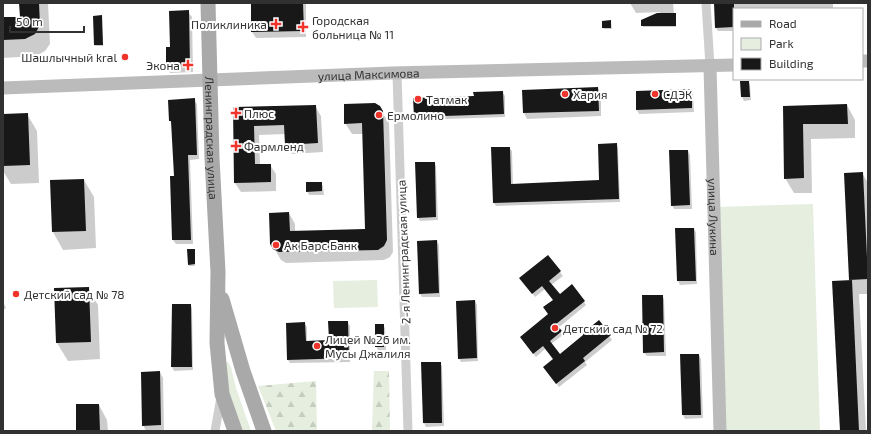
<svg xmlns="http://www.w3.org/2000/svg" width="871" height="434" font-family="'Exo 2',sans-serif">
  <style>
    .green { fill: #e5eedf }
    .forest { fill: url(#forest-firs) }
    .shadow { fill: #0003 }
    .building { fill: #181818 }
    .lines { fill: none; stroke-linecap: round; stroke-linejoin: round }
    .street { stroke: #cecece; stroke-width: 9 }
    .secondary { stroke: #bbb; stroke-width: 13 }
    .primary { stroke: #a9a9a9; stroke-width: 15 }
    .poi-dot { fill: #ef342c; stroke: #fff; stroke-width: 1.5 }
    .labels { text-anchor: middle; dominant-baseline: central; stroke-width: 4; stroke-linejoin: round; paint-order: stroke }
    .poi-label { font-size: 12px; fill: #313131; stroke: #fff; text-anchor: start }
    .street-label { font-size: 12px; fill: #313131; stroke: #fff }
  </style>
  <defs>
    <pattern id="forest-firs" width="22" height="20" patternUnits="userSpaceOnUse"><rect width="22" height="20" fill="#e5eedf"/><path d="M5 1l3.5 6h-7zM16 11l3.5 6h-7z" fill="#c5cdc0"/></pattern>
  </defs>
  <rect width="100%" height="100%" fill="#fff"/>
  <!-- green -->
  <g class="green">
    <path d="M813,204L820,431H724L717,207Z"/>
    <path d="M377,280L378,307L334,308L333,281Z"/>
    <path d="M228,362L231,367L236,388L251,431H242C235,412 223,382 226,363Z"/>
  </g>
  <!-- forest -->
  <g class="forest">
    <path d="M374,371H389L390,431H372Z"/>
    <path d="M316,381L317,431H276L258,386Z"/>
  </g>
  <!-- shadow -->
  <g class="shadow">
    <path d="M21,3H48L50,44L45,51L36,56L3,58V18L21,17Z"/>
    <path d="M252,3H306V37L256,38L252,32Z"/>
    <path d="M630,3H673L674,14L676,15V27H643L642,20L661,12L636,13Z"/>
    <path d="M715,3H833V9H734V31H718L716,28Z"/>
    <path d="M188,12L192,17L193,72L170,73L167,67L171,48Z"/>
    <path d="M101,16L103,46H95L94,44Z"/>
    <path d="M611,21L612,29H604L603,28Z"/>
    <path d="M748,82L750,85L751,100L744,101L742,97Z"/>
    <path d="M598,88L601,94V116L527,119L524,113Z"/>
    <path d="M691,90L693,94L694,112L639,114L637,110Z"/>
    <path d="M502,92L505,96V117L417,120L415,117L475,97Z"/>
    <path d="M194,100L197,104L199,159L190,160L193,244H176L173,240L175,177L173,126L170,121Z"/>
    <path d="M847,105L855,120V138L811,139L812,193H794L785,178L784,107Z"/>
    <path d="M315,106L321,116L323,152L292,154L286,144V134L259,135L260,165H270L276,174V191L241,192L235,183L234,108Z"/>
    <path d="M379,107L389,123L393,252L390,257L384,260L286,263L281,260L271,243L289,213L295,224V232L366,230L363,134H352L345,123Z"/>
    <path d="M27,114L37,131L39,183L11,184L3,171V115Z"/>
    <path d="M616,144L618,148L620,202L496,206L494,203L509,148L512,151L513,185L600,181Z"/>
    <path d="M688,151L690,155L692,209H674L672,205Z"/>
    <path d="M434,163L436,166L438,220L420,221L418,217Z"/>
    <path d="M862,173L868,183V294H859L866,431H841L850,279Z"/>
    <path d="M84,180L94,197L96,248L63,250L53,232L51,181Z"/>
    <path d="M321,183L323,186L324,195H309L307,191Z"/>
    <path d="M694,229L696,232L697,284L680,285L678,281Z"/>
    <path d="M437,241L439,245L440,297H422L420,294Z"/>
    <path d="M194,250L195,266H189V264Z"/>
    <path d="M548,256L563,276L551,285L560,295L584,302L586,305L558,328L563,335L551,344L560,355L599,322L612,340L585,362L587,365L559,387L547,371L554,360L545,349L536,357L521,338L549,315L554,300L545,289L535,297L523,281Z"/>
    <path d="M88,288L98,305L100,359L68,361L57,343L55,289Z"/>
    <path d="M662,296L664,299L666,356H647L644,353Z"/>
    <path d="M475,301L477,305L478,361L461,362L459,358Z"/>
    <path d="M3,302L6,308L3,310Z"/>
    <path d="M173,305H190L192,308L193,370L174,371L172,367Z"/>
    <path d="M347,322L350,326V362L290,363L288,360L304,323L307,327V342L330,341Z"/>
    <path d="M383,325L385,328L386,350H378L376,346Z"/>
    <path d="M681,355H699L701,359L703,418L685,419L683,415Z"/>
    <path d="M440,363L442,366L444,426L426,427L424,423Z"/>
    <path d="M160,372L163,378L164,431H146L143,425Z"/>
    <path d="M99,405L107,420L108,431H77Z"/>
  </g>
  <!-- building -->
  <g class="building">
    <path d="M19,3H39L40,25L35,34L25,39L3,40V17H20Z"/>
    <path d="M251,3H303L304,31L251,32Z"/>
    <path d="M714,3H734V27L715,28Z"/>
    <path d="M189,10L190,67L166,68V47H170L169,11Z"/>
    <path d="M657,13H676V26H641V20Z"/>
    <path d="M102,15L103,45H94L93,16Z"/>
    <path d="M611,20V28H602V21Z"/>
    <path d="M740,81H749L750,97H741Z"/>
    <path d="M598,87L599,111L523,113L522,90Z"/>
    <path d="M692,89V108L636,110V91Z"/>
    <path d="M503,91L504,114L414,117L413,98L474,96L473,92Z"/>
    <path d="M195,98L197,155H188L191,240H172L170,176H174L171,121H169L168,100Z"/>
    <path d="M375,103L380,106L383,111L387,240L384,246L378,250L279,252L273,249L270,244L269,213L289,212L290,231L365,229L362,123L344,124V104Z"/>
    <path d="M847,104L848,124H803L804,178L784,179L783,106Z"/>
    <path d="M316,105L318,143L285,145L284,125L254,126L255,164H271V182L234,183L233,107Z"/>
    <path d="M28,113L30,165L3,166V114Z"/>
    <path d="M617,143L619,199L493,203L491,147H510L511,184L599,180L598,144Z"/>
    <path d="M669,150H688L690,205L671,206Z"/>
    <path d="M415,162H435L436,217L417,218Z"/>
    <path d="M863,172L868,279L849,280L844,173Z"/>
    <path d="M84,179L86,231L52,232L50,180Z"/>
    <path d="M306,182H322V191L306,192Z"/>
    <path d="M675,228H694L696,281H677Z"/>
    <path d="M437,240L439,293L419,294L417,241Z"/>
    <path d="M187,249H195V264L188,265Z"/>
    <path d="M548,255L561,271L549,281L560,294L572,284L585,301L556,324L562,331L550,341L560,354L583,335V333L599,320L611,335L583,358L585,361L556,384L543,367L553,359L543,346L533,354L520,337L548,314L543,307L553,300L542,286L532,294L519,278Z"/>
    <path d="M852,280L859,431H840L832,281Z"/>
    <path d="M89,287L91,342L56,343L54,288Z"/>
    <path d="M642,295H663L664,352L643,353Z"/>
    <path d="M475,300L477,358L458,359L456,301Z"/>
    <path d="M172,304H191L192,367H171Z"/>
    <path d="M328,321H348L349,358L287,360L286,323L305,322L306,341L329,340Z"/>
    <rect x="375" y="324" width="9" height="23"/>
    <path d="M680,354H699L701,415H682Z"/>
    <path d="M421,362H441L442,423H423Z"/>
    <path d="M160,371L161,425L142,426L141,372Z"/>
    <path d="M76,404H99L100,431H76Z"/>
  </g>
  <g class="lines">
    <!-- street -->
    <g class="street">
      <path d="M706,3L710,66"/>
      <path d="M397,73L408,431"/>
      <path d="M215,431L221,397"/>
    </g>
    <!-- secondary -->
    <g class="secondary">
      <path d="M862,61H868"/>
      <path id="s1" d="M710,66L720,431"/>
      <path id="s2" d="M3,88L392,73L734,65"/>
    </g>
    <!-- primary -->
    <g class="primary">
      <path id="s3" d="M208,3L212,158L218,272L217,343L222,394L235,431"/>
      <path d="M222,299L243,371L264,431"/>
    </g>
  </g>
  <!-- markers -->
  <g class="poi-dot">
    <path d="M274 18h4v4h4v4h-4v4h-4v-4h-4v-4h4z"/>
    <path d="M301 21h4v4h4v4h-4v4h-4v-4h-4v-4h4z"/>
    <circle cx="125" cy="57" r="4"/>
    <path d="M186 59h4v4h4v4h-4v4h-4v-4h-4v-4h4z"/>
    <circle cx="565" cy="94" r="4"/>
    <circle cx="655" cy="94" r="4"/>
    <circle cx="418" cy="99" r="4"/>
    <path d="M234 107h4v4h4v4h-4v4h-4v-4h-4v-4h4z"/>
    <circle cx="379" cy="115" r="4"/>
    <path d="M234 140h4v4h4v4h-4v4h-4v-4h-4v-4h4z"/>
    <circle cx="276" cy="245" r="4"/>
    <circle cx="16" cy="294" r="4"/>
    <circle cx="555" cy="328" r="4"/>
    <circle cx="317" cy="346" r="4"/>
  </g>
  <g class="labels">
    <!-- poi labels -->
    <g class="poi-label">
      <text x="312" y="20">Городская<tspan x="312" dy="14">больница № 11</tspan></text>
      <text x="267" y="24" text-anchor="end">Поликлиника</text>
      <text x="117" y="57" text-anchor="end">Шашлычный kral</text>
      <text x="180" y="65" text-anchor="end">Экона</text>
      <text x="573" y="94">Хария</text>
      <text x="663" y="94">СДЭК</text>
      <text x="426" y="99">Татмак</text>
      <text x="244" y="113">Плюс</text>
      <text x="387" y="115">Ермолино</text>
      <text x="244" y="146">Фармленд</text>
      <text x="284" y="245">Ак Барс Банк</text>
      <text x="24" y="294">Детский сад № 78</text>
      <text x="563" y="328">Детский сад № 72</text>
      <text x="325" y="339">Лицей №26 им.<tspan x="325" dy="14">Мусы Джалиля</tspan></text>
    </g>
    <!-- street labels -->
    <g class="street-label">
      <text stroke="none"><textPath href="#s2" startOffset="366">улица Максимова</textPath></text>
      <text stroke="none"><textPath href="#s3" startOffset="135">Ленинградская улица</textPath></text>
      <text stroke="none"><textPath href="#s1" startOffset="151">улица Лукина</textPath></text>
      <text transform="translate(403 252) rotate(-92)">2-я Ленинградская улица</text>
    </g>
  </g>
  <!-- border -->
  <rect width="871" height="434" fill="none" stroke="#313131" stroke-width="8"/>
  <!-- legend -->
  <rect x="733" y="8" width="130" height="72" fill="#ffffff" stroke="#adadad"/>
  <rect x="741" y="21" width="20" height="6" fill="#a9a9a9" stroke="#adadad"/>
  <text x="769" y="28" font-size="12" fill="#313131">Road</text>
  <rect x="741" y="38" width="20" height="12" fill="#e5eedf" stroke="#adadad"/>
  <text x="769" y="48" font-size="12" fill="#313131">Park</text>
  <rect x="741" y="58" width="20" height="12" fill="#181818" stroke="#adadad"/>
  <text x="769" y="68" font-size="12" fill="#313131">Building</text>
  <!-- scale -->
  <path d="M10 26v6h74v-6" fill="none" stroke="#313131" stroke-width="2"/>
  <text x="16" y="26" font-size="12" fill="#313131" stroke="#ffffff" stroke-width="3" paint-order="stroke">50 m</text>
</svg>
